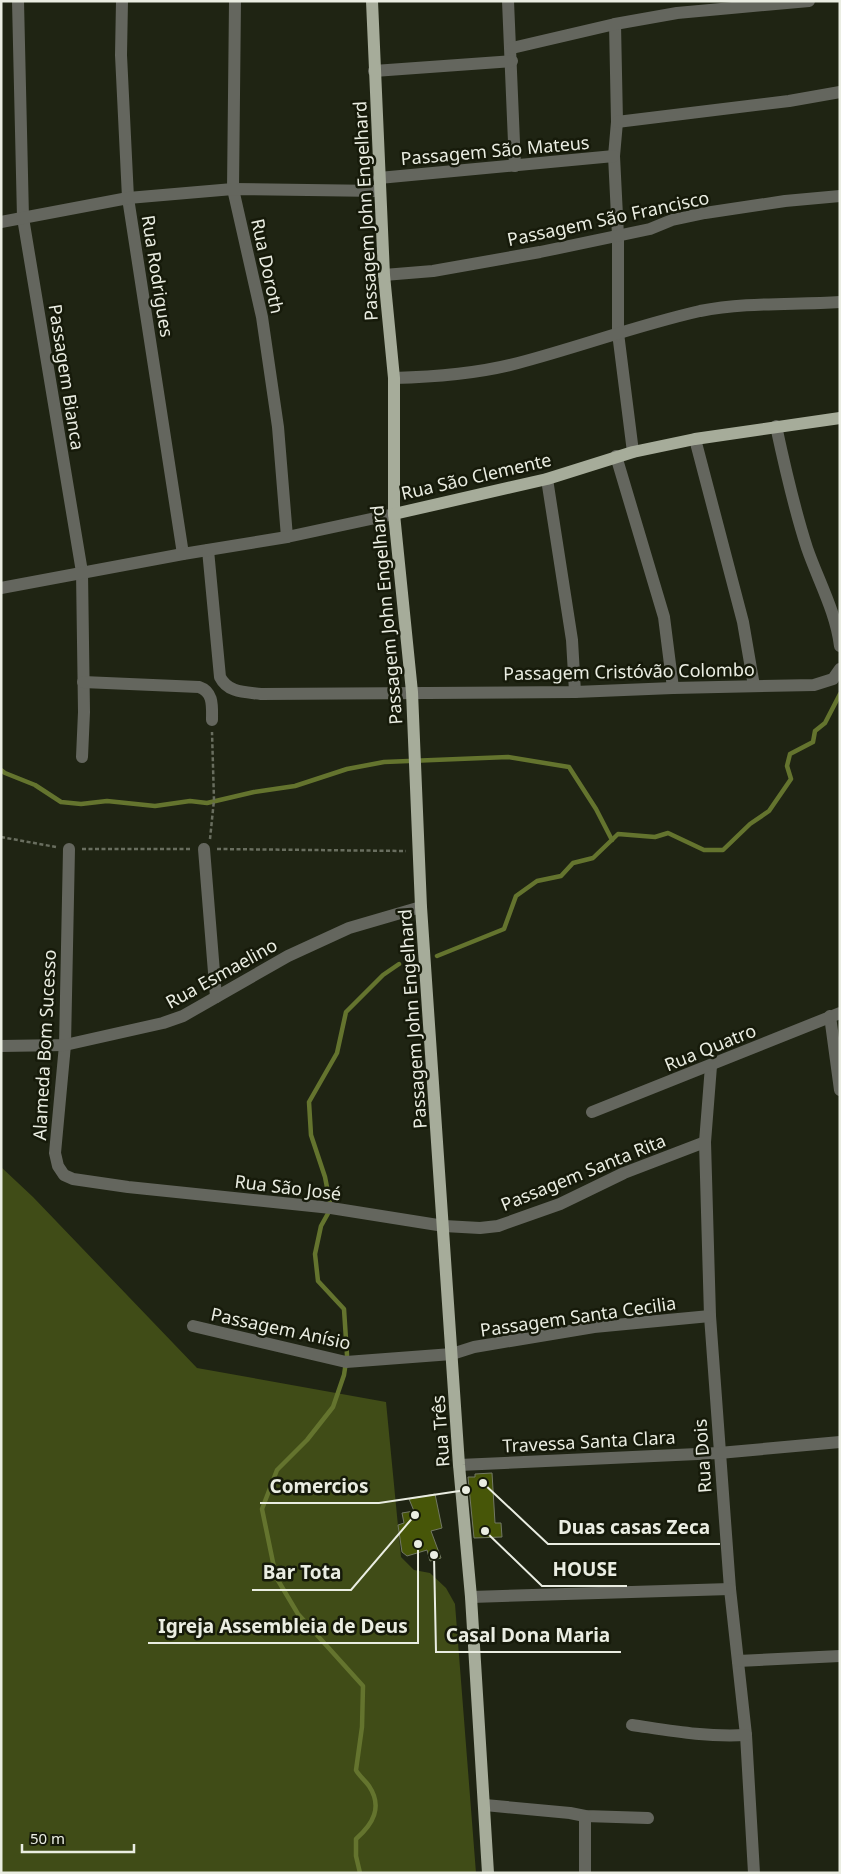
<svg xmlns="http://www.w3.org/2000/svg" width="841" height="1874" font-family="'Noto Sans',sans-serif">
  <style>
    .green { fill: #404c17 }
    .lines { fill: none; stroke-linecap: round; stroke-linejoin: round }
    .stream { stroke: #64742e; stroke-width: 4.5 }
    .building { fill: #475608; stroke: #727864 }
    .path { stroke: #696e5f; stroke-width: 2.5; stroke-dasharray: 4 2.5; stroke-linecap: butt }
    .minor { stroke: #64665e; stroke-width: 12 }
    .major { stroke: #a6ac9a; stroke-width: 12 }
    .labels { text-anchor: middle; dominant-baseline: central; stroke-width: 5; stroke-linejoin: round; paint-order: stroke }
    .street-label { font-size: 18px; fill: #eaede2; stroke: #161a0a }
    .leader { fill: none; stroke: #eaede2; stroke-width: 2 }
    .callout-dot { fill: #eaede2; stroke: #161a0a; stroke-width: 2 }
    .callout-label { font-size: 19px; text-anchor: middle; font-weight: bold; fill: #eaede2; stroke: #161a0a; stroke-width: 5; stroke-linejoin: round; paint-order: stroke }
  </style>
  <rect width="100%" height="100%" fill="#1f2413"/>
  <!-- green -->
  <path class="green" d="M1,1167L33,1197L197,1368L386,1402L401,1557L414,1570L430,1573L446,1588L455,1604L476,1873H1Z"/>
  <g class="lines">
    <!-- stream -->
    <g class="stream">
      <path d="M1,770L5,773L35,785L61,802L81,804L107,801L155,806L190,801L207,803L254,792L295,786L347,769L384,762L508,757L569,767L596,809L612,840"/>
      <path d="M437,956L504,929L516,896L537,881L561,876L573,863L593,858L618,834L655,837L668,833L704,850H723L750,824L769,811L791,779L787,766L790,754L813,742L815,731L825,723L840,694"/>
      <path d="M360,1873L356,1856V1839C373,1824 383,1807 369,1786C365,1780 359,1776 356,1770L362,1727L363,1686L298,1614L276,1577L262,1509L277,1470L307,1440L333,1407L344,1375L347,1355L344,1309L318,1281L315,1254L321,1226L331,1208L325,1177L311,1135L309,1102L337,1053L346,1012L383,975L399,964"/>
    </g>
  </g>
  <!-- building -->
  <g class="building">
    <path d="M492,1473L495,1523H501L502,1537L474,1538L468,1477H475V1474Z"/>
    <path d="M435,1494L442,1528L431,1531L441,1558L430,1561L427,1550L407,1556L402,1552L398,1525L404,1523L402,1513L414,1511L409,1499Z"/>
  </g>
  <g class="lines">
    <!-- path -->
    <g class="path">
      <path d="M1,837L56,847"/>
      <path d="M210,839L214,800L212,732"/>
      <path d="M82,849H191"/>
      <path d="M217,849L406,851"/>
    </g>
    <!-- minor -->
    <g class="minor">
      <path d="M18,1L23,218L82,572L84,712L82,757"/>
      <path d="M122,1L121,55L128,198L183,554"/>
      <path d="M235,1L233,189L262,317L278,427L287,537"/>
      <path d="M508,1L515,166"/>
      <path d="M615,24L617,122L614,156L618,236V333L633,452"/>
      <path d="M512,48L615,24L677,13L809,1"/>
      <path d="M374,71L512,61"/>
      <path d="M617,122L789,101L840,92"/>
      <path d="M379,178L614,156"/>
      <path d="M1,222L128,198L233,189L380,191"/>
      <path d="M384,275L433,271L540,252L650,229L672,220L705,213L785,201L840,196"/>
      <path d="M394,378C435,377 477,374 518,363C579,347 638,325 700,311C746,302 793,305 840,302"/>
      <path d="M776,426C785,468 794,508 807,548C818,580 836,612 840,646"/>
      <path d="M695,439L743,622L754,686"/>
      <path d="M616,456L664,617L673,688"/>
      <path d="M547,479L572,640L575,692"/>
      <path d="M208,550L220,677C228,693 245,692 261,694L575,692L673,688L814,685L833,679L840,669"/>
      <path d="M1,588L183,554L287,537L394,514"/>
      <path d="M83,682L199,687C214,692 212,707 212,720"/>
      <path d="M69,849L65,1045L55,1153L58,1166L64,1175L73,1179L128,1187L331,1208L444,1226L480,1228L498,1226L560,1204L624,1173L705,1142"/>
      <path d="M204,849L216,997"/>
      <path d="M830,1016L840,1090"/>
      <path d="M1,1046L65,1045L163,1023L183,1016L288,956L349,928L421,907"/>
      <path d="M711,1066L705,1142L710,1316L730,1589L746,1735L754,1873"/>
      <path d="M592,1112L840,1013"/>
      <path d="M193,1326L346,1362L452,1354L474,1347L594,1327L710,1316"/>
      <path d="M459,1465L719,1453L840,1442"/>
      <path d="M471,1597L730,1589"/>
      <path d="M738,1661L840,1656"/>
      <path d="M632,1725C673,1731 704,1737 746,1735"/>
      <path d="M485,1805L570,1813L585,1816L648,1818"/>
      <path d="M585,1873V1816"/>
    </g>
    <!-- major -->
    <g class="major">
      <path d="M372,1L384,275L394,378V514L412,692L421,907L459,1465L471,1597L488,1873"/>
      <path d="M394,514L547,479L633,452L695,439L840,418"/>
    </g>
  </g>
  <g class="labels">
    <!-- street labels -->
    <g class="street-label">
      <text transform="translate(495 150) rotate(-5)">Passagem São Mateus</text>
      <text transform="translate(365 211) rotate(-93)">Passagem John Engelhard</text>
      <text transform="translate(608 218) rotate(-12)">Passagem São Francisco</text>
      <text transform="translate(268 266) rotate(78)">Rua Doroth</text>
      <text transform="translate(158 276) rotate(81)">Rua Rodrigues</text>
      <text transform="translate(67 377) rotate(81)">Passagem Bianca</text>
      <text transform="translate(476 476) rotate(-13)">Rua São Clemente</text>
      <text transform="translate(386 615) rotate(-95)">Passagem John Engelhard</text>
      <text transform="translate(629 671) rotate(-1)">Passagem Cristóvão Colombo</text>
      <text transform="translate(221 973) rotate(-29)">Rua Esmaelino</text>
      <text transform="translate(412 1019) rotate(-94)">Passagem John Engelhard</text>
      <text transform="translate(44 1045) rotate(-87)">Alameda Bom Sucesso</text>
      <text transform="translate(710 1047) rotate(-22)">Rua Quatro</text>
      <text transform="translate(583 1172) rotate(-22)">Passagem Santa Rita</text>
      <text transform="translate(288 1187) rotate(7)">Rua São José</text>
      <text transform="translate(578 1316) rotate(-8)">Passagem Santa Cecilia</text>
      <text transform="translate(281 1328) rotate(12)">Passagem Anísio</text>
      <text transform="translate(440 1431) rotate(-94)">Rua Três</text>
      <text transform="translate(589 1441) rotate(-3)">Travessa Santa Clara</text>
      <text transform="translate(702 1456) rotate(-94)">Rua Dois</text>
    </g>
  </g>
  <!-- callouts -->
  <path class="leader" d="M466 1490L379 1503H260M483 1483L548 1544H720M485 1531L542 1586H627M415 1515L351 1590H252M418 1544L418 1643H148M434 1555L436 1652H621"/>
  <g class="callout-dot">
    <circle cx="466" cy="1490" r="5"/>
    <circle cx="483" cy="1483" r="5"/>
    <circle cx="485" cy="1531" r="5"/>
    <circle cx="415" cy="1515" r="5"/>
    <circle cx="418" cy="1544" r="5"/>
    <circle cx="434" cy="1555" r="5"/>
  </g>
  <g class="callout-label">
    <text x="319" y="1493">Comercios</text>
    <text x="634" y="1534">Duas casas Zeca</text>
    <text x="585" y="1576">HOUSE</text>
    <text x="302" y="1579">Bar Tota</text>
    <text x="283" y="1633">Igreja Assembleia de Deus</text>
    <text x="528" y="1642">Casal Dona Maria</text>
  </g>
  <!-- border -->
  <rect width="841" height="1874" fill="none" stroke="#eaede2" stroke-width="5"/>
  <!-- scale -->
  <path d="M22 1844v8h112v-8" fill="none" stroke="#eaede2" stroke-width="2.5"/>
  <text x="30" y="1844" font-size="15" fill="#eaede2" stroke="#161a0a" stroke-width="4" paint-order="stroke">50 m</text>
</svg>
